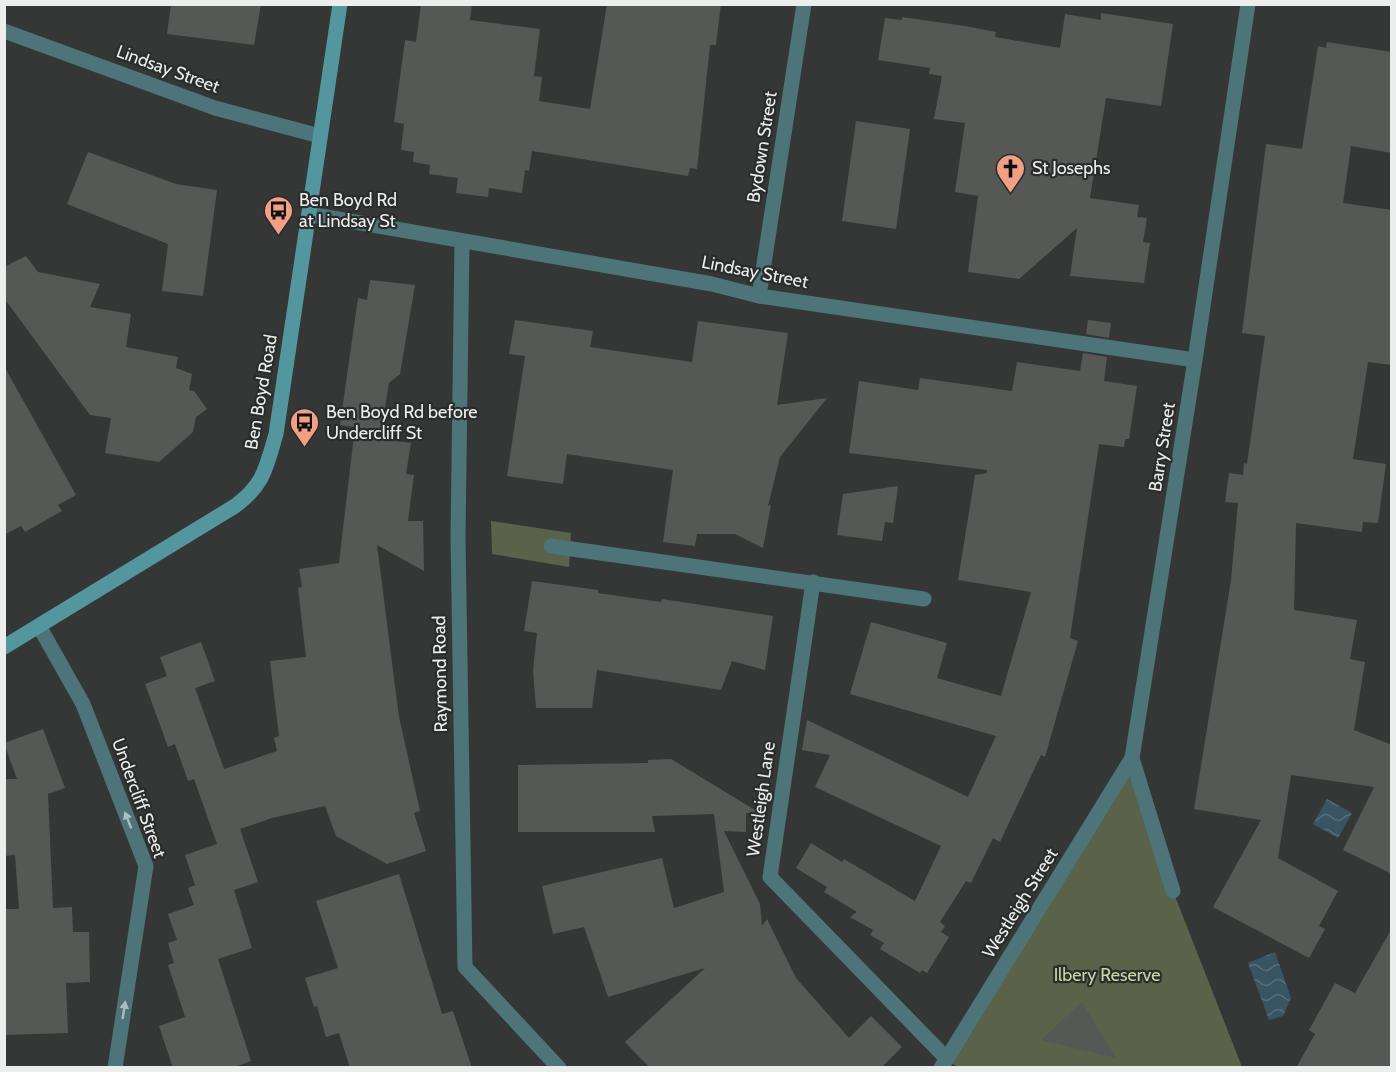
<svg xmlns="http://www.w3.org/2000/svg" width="1396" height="1072" font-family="Cabin,sans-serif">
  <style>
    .green { fill: #5a6249 }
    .water { fill: url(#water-waves) }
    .building { fill: #565856 }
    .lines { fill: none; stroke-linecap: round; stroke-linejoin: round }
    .lane { stroke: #4c7479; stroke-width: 15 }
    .street { stroke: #4c7479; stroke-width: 15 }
    .secondary { stroke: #53969e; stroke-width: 15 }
    .oneway { fill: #acbdbf }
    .labels { text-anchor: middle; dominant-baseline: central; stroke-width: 4.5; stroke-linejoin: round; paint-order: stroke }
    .street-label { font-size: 18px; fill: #eceeed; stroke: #2a2d2c }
    .poi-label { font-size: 18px; fill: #eceeed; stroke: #2a2d2c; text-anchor: start }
    .park-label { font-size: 18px; fill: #c6d6a2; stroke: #2a2d2c }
  </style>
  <defs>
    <pattern id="water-waves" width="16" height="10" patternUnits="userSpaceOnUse" patternTransform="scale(1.5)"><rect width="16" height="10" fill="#395564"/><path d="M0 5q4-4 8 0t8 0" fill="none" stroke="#566e7a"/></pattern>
  </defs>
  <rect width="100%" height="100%" fill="#343736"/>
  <!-- green -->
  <g class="green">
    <path d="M491,521L571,533L569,567L492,554Z"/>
    <path d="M1132,758L1173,891L1242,1067L958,1068L947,1059Z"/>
  </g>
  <!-- water -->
  <g class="water">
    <path d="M1327,799L1352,813L1338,838L1313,824Z"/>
    <path d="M1275,952L1291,998L1283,1016L1269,1020L1248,963Z"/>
  </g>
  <!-- building -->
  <g class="building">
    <path d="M171,4H261L254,45L167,34Z"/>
    <path d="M421,4H472L470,20L540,29L534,76L542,77L539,101L590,109L607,4H721L716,45H710L697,169L690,168L688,176L532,151L529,171L525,170L522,193L489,188L488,197L456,193L458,178L429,174L430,165L413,162L414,152L401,150L404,124L394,122L405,40L416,42Z"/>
    <path d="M1101,13L1173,24L1161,106L1106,98L1090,198L1139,205L1137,217L1147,218L1143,242L1150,243L1144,283L1070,276L1077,228L1019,279L968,272L978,196L955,192L965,123L934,119L942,76L929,74L930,68L878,60L885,18L902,20V17L965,26L996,32L995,37L1060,48L1065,14L1101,20Z"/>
    <path d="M1327,42L1392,52V153L1351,146L1343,203L1392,210V365L1368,362L1353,459L1386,464L1378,523L1363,522L1362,532L1296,523L1294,610L1357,620L1350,659L1365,662L1354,730L1392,745V874L1343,850L1374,787L1291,775L1278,858L1338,891L1319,926L1325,929L1309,958L1213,907L1261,820L1194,809L1231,580L1238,503L1225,502L1229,473L1243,475L1244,463L1247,464L1265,336L1242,333L1266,144L1302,149L1318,46L1326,48Z"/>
    <path d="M856,121L910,129L896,229L842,221Z"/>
    <path d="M88,152L176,184L217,190L203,296L162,291L168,244L67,204Z"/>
    <path d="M26,256L38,272L100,284L90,307L131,314L126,347L178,357L176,368L192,374L189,390L194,391L207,409L196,417L193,432L159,462L105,453L111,418L90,415L4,298V267Z"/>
    <path d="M370,280L415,285L400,374L389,383L381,431L340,425L358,298L367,300Z"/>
    <path d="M515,320L593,331L590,347L692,362L698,321L788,333L777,405L827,398L780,457L768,506L771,505L763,548L735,534H697L695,546L663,542L673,470L567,454L563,484L507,476L525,356L509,354Z"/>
    <path d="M1088,320L1111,323L1109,338L1086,334Z"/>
    <path d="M1083,353L1107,357L1104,381L1137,386L1129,439H1125L1124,447L1099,444L1070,638L1078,641L1045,757L1041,755L1000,842L993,838L971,883L966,881L940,922L945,926L941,932L949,937L927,973L922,970L920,973L880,949L884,943L870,935L873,930L850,917L857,912L824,892L827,887L796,868L811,843L842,862L844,859L915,901L941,846L815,787L830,755L802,750L807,720L968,797L996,736L850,694L871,622L947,643L937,678L1001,696L1031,592L958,580L975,475L987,473V470L849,453L859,381L918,390L920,378L1012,391L1017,362L1080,371Z"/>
    <path d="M4,366L76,495L58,505L62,511L25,532L21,526L4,535Z"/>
    <path d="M354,435L411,443L406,474L414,475L408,521H423L424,571L377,545L399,717L420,811L414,813L426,851L387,864L336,836L325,806L272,818L240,829L258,882L234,890L252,948L218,959L251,1061L232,1068H173L159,1026L185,1017L168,965L174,963L168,943L177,940L168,914L194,905L188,888L195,885L185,855L217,844L194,779L188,781L175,744L168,747L145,684L167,676L160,657L201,642L215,681L195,688L224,769L277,751L274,738L279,736L270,661L306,657L298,588L302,587L299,569L339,563Z"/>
    <path d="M898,486L893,523L885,522L882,541L837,535L843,494Z"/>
    <path d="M532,581L598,590V593L661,602L662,599L773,616L765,670L732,661L721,690L597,670L592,708H536L533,670L537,633L524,631Z"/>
    <path d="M43,729L65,788L48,794L53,908L72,907L73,932H89L90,982L66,983L68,1033L4,1035V909H19L15,855L4,856V779H17L4,743Z"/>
    <path d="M671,759L760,813H746V832L724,831L760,904L762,926L767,919L796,978L849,1038L871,1016L902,1047L881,1068H650L625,1042L705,968L608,997L584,927L553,934L542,886L662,858L674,908L724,892L714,814L652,816L655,832H518V765L648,763V760Z"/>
    <path d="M399,874L442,1014L453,1011L472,1068H350L339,1033L326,1037L317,1006L314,1007L305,978L338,968L316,901Z"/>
    <path d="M1392,928V1068H1296L1315,1034L1309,1030L1335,983L1355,993Z"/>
    <path d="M1082,1002L1116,1058L1041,1040Z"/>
  </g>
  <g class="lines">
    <!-- lane -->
    <g class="lane">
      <path d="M551,546L924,599"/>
      <path d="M813,582L770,877L947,1059"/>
    </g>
    <!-- street -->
    <g class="street">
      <path d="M4,31L215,108L320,136"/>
      <path d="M309,214L712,284L759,296L1195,360"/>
      <path d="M462,242L458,537L465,967L559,1068"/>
      <path d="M759,296L804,4"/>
      <path d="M39,626L83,704L146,866L115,1068"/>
      <path d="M1173,891L1132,758L1195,360L1248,4"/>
      <path d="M941,1068L1132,758"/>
    </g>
    <!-- secondary -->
    <path class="secondary" d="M4,647L235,506C264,485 266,468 276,434L340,4"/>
  </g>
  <!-- one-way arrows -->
  <defs><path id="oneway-solid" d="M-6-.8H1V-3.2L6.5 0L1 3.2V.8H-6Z" transform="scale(1.5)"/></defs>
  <g class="oneway">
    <use href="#oneway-solid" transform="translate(128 820) rotate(-111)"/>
    <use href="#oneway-solid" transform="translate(124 1010) rotate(-81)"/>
  </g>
  <!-- icons -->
  <defs>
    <symbol id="church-pin" viewBox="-11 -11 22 30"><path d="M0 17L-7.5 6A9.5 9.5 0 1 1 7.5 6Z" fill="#f39f84" stroke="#2a2d2c"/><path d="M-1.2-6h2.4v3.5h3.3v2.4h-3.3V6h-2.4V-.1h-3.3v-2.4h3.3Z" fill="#111"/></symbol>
    <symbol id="bus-pin" viewBox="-11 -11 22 30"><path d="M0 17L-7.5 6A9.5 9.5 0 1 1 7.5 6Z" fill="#f39f84" stroke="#2a2d2c"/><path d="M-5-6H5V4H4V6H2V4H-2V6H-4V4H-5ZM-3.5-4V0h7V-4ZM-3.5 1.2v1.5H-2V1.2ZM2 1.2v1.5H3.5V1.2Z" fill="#111"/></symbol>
  </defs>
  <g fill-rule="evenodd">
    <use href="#church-pin" x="994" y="152" width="33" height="45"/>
    <use href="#bus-pin" x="262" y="194" width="33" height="45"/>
    <use href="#bus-pin" x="288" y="406" width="33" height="45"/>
  </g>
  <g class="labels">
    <!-- street labels -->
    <g class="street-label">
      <text transform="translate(168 69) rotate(20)">Lindsay Street</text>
      <text transform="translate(762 147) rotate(-81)">Bydown Street</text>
      <text transform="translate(755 272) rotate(11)">Lindsay Street</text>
      <text transform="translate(261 392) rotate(-80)">Ben Boyd Road</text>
      <text transform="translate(1162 447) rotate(-81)">Barry Street</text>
      <text transform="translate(440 674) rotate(-91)">Raymond Road</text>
      <text transform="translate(139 798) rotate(70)">Undercliff Street</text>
      <text transform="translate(761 799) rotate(-82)">Westleigh Lane</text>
      <text transform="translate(1020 903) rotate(-58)">Westleigh Street</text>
    </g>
    <!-- poi labels -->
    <g class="poi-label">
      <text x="1032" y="168">St Josephs</text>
      <text x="299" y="200">Ben Boyd Rd<tspan x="299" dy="21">at Lindsay St</tspan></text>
      <text x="326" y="412">Ben Boyd Rd before<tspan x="326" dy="21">Undercliff St</tspan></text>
    </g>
    <!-- park labels -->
    <g class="park-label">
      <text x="1107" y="975">Ilbery Reserve</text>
    </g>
  </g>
  <!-- border -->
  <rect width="1396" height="1072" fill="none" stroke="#eceeed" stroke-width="12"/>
</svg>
